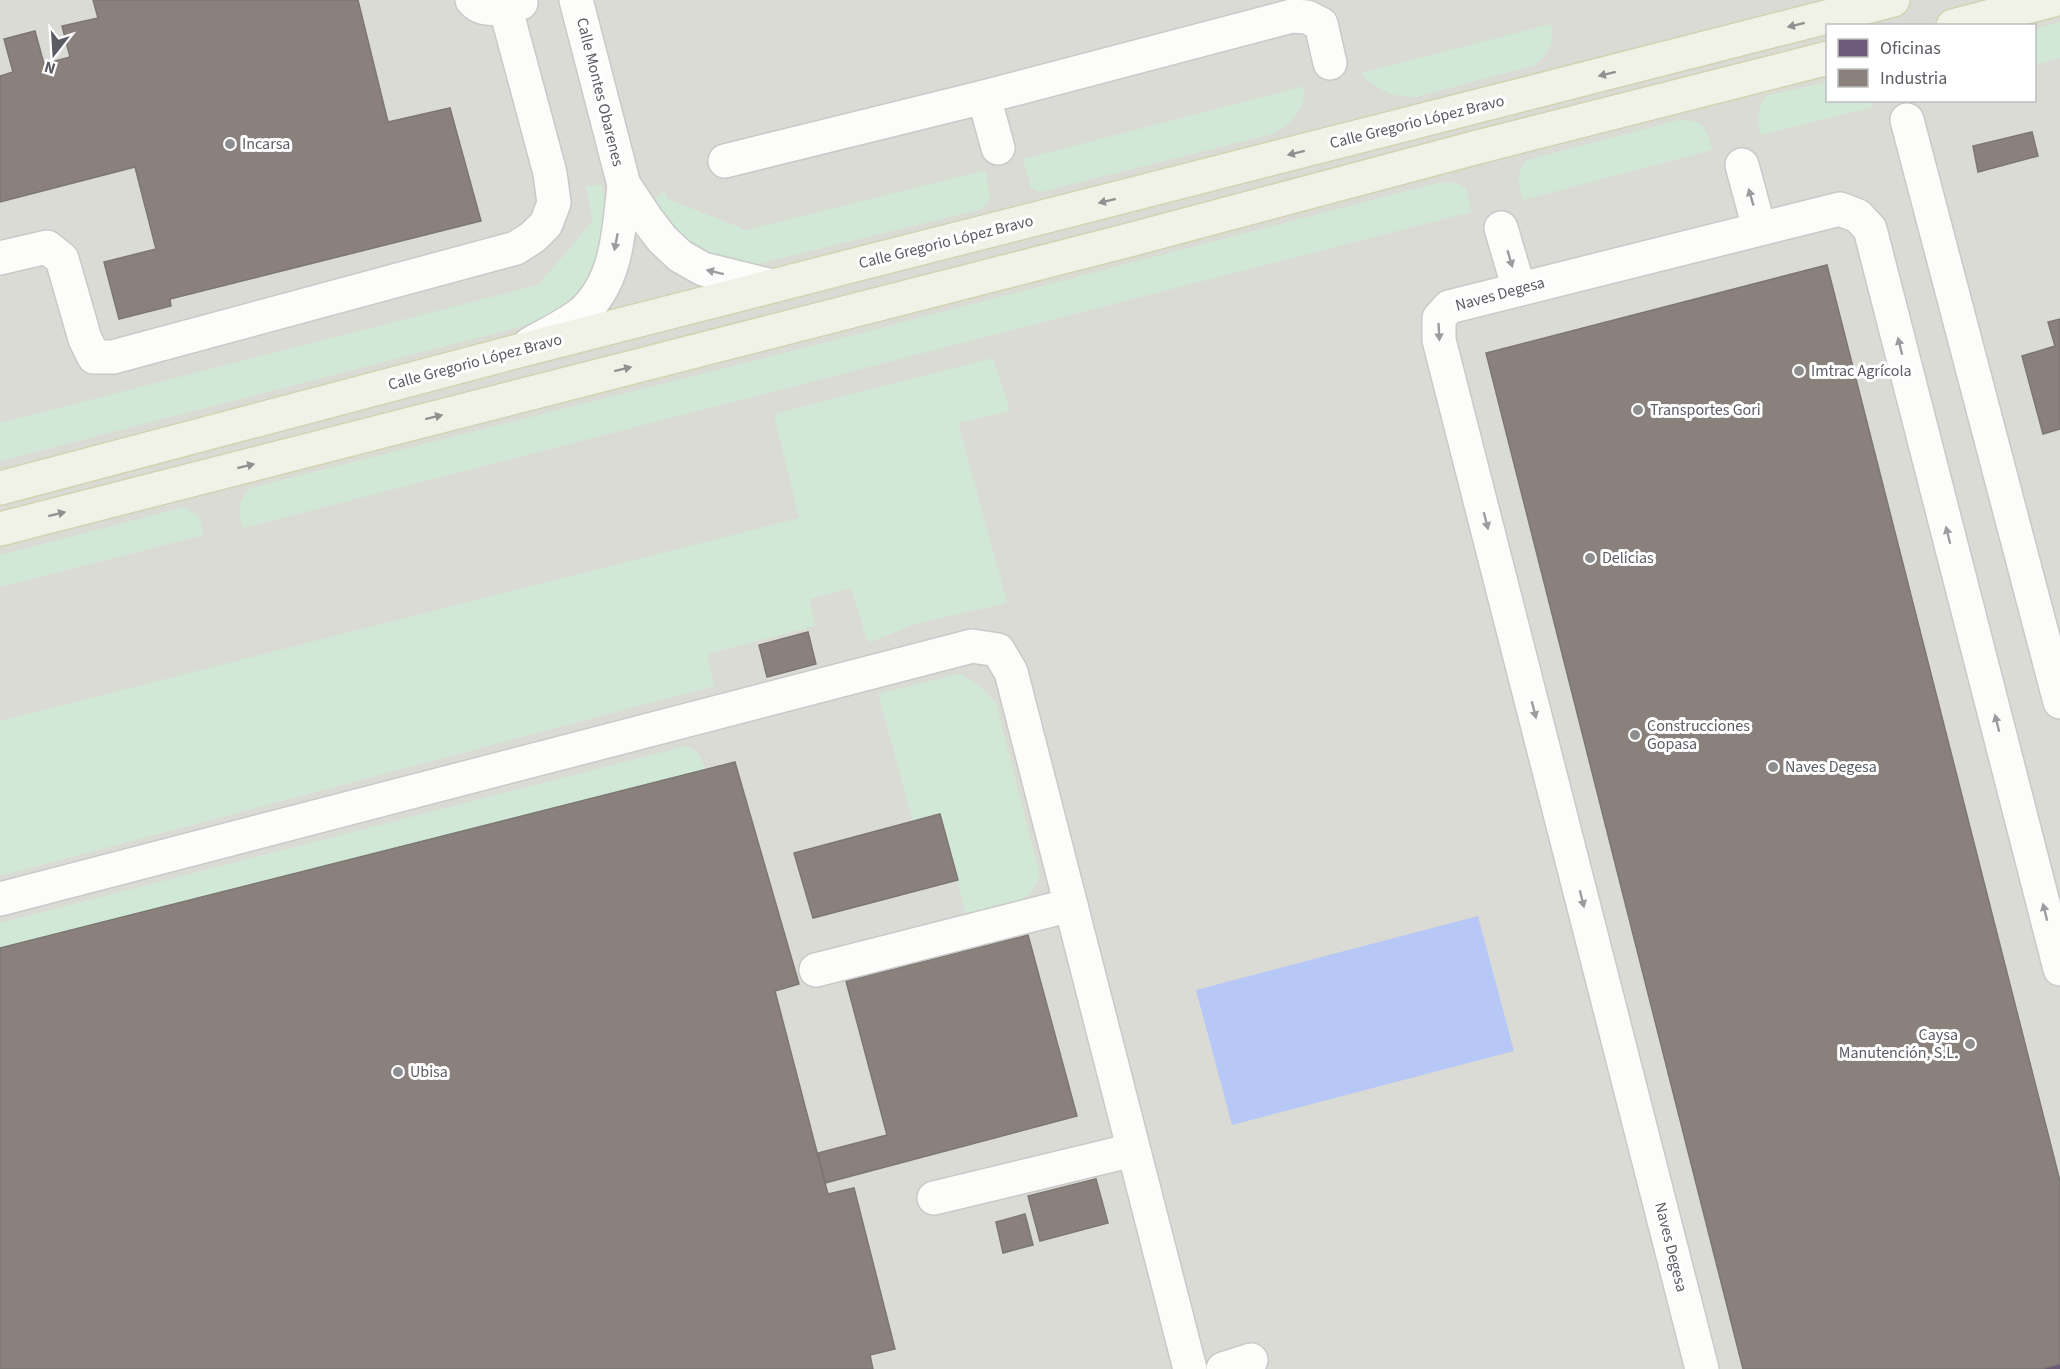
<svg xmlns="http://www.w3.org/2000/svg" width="2060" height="1369" font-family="'Source Sans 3',sans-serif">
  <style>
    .industrial { fill: #dbdbd5; fill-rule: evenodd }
    .green { fill: #d2e8d7 }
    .water { fill: #b7c8f7 }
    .offices { fill: #6d597a; stroke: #685a73; stroke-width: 1.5 }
    .industry { fill: #8a817c; stroke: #7c7674; stroke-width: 1.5 }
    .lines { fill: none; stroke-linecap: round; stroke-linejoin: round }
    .minor-casing { stroke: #c9c9c9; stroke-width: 36 }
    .major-casing { stroke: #d2d3b2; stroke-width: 36 }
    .minor { stroke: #fcfcfb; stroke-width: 33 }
    .major { stroke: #f1f2e7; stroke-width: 33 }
    .oneway { fill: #909091 }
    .oneway2 { fill: #9b9ca0 }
    .poi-dot { fill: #8d8e90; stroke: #fff; stroke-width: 2 }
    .labels { text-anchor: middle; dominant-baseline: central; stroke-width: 6; stroke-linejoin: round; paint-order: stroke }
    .street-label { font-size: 16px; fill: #5b5c63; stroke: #fff }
    .poi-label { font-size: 16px; fill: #5b5c63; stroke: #fff; text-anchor: start }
  </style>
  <rect width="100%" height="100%" fill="#ebebe5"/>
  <!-- industrial -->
  <path class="industrial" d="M0,0H2060V1369H0ZM1828,26H2034V100H1828Z"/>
  <!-- green -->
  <g class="green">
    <path d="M2060,22V58L2035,65V29Z"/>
    <path d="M1551,24C1555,43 1549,53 1535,65L1416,97C1394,98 1375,90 1361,73Z"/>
    <path d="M1827,82L1828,100L1870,101L1874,107L1761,135C1757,119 1756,111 1766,96Z"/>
    <path d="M1305,86C1301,114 1296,120 1272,134L1041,192L1031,188L1023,159Z"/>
    <path d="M1679,120C1705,120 1706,128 1712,150L1523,200C1518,184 1515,173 1527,160Z"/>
    <path d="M986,170L990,201L982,209L754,265L710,257L687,245L669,224L655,199L665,191L668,199L746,230Z"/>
    <path d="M1453,182L1466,188L1471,212L243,528C237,512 238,502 250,488L761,359L1438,183Z"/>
    <path d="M601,184L605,201L607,236L589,282L566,306L535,323L0,461V423L538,285L593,221L586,187Z"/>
    <path d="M993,358L1010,411L958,423L1007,603L915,624L868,643L851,588L810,599L815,626L707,654L714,686L0,876V721L799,518L774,414Z"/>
    <path d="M184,507L199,517L204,535L0,587V555Z"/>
    <path d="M959,674C975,681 985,690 996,704L1039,872C1037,907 993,908 966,915L940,814L913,821L878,694Z"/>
    <path d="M686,746L697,751L706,769L0,948V923Z"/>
  </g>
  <!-- water -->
  <path class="water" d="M1478,916L1514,1051L1232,1125L1196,990Z"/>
  <!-- offices -->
  <path class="offices" d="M2060,1364V1369H2041Z"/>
  <!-- industry -->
  <g class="industry">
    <path d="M93,0H358L388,122L450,108L481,221L170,299L171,306L119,319L104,262L156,249L135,167L0,202V76L13,72L4,39L35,31L44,64L70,57L62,26L98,18Z"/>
    <path d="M2032,132L2038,156L1978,172L1973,146Z"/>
    <path d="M1827,265L2060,1181V1364L2041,1369H1743L1486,353Z"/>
    <path d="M2060,319V429L2043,434L2022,356L2055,346L2048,322Z"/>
    <path d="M808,632L816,664L767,677L759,645Z"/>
    <path d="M735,762L799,984L775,991L825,1183L828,1194L854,1188L895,1349L870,1355L873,1369H0V948Z"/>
    <path d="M940,814L958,880L813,918L794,853Z"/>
    <path d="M1028,935L1077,1116L825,1183L818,1153L887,1135L846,981Z"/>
    <path d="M1096,1179L1108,1223L1040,1241L1028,1196Z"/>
    <path d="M1025,1214L1033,1245L1003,1253L996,1222Z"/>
  </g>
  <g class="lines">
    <defs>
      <g id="minor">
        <path d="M472,0C484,15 505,6 521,3"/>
        <path d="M576,0L624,185L646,218L662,239L680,256L703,269L772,286"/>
        <path d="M984,97L998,148"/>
        <path d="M1907,120L2060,702"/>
        <path d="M725,161L984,97L1292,16L1307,17L1321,24L1330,63"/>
        <path d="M1742,165L1759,228"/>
        <path d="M1501,228L1519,289"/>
        <path d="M0,258L47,247L62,259L85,339L94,357H113L516,248L533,237L546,224L554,203L550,173L505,6"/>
        <path d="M530,344C547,334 567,325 582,313C618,281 619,229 624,185"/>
        <path d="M0,899L972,646L998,650L1011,672L1190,1369"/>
        <path d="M816,970L1071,905"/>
        <path d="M934,1198L1133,1150"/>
        <path d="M1223,1369L1251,1360"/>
        <path d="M1702,1369L1439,340V318L1449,307L1840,209L1858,216L1870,229L2060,969"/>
      </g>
      <g id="major">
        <path d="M1953,26L2053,0"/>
        <path d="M0,488L518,351L1893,0"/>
        <path d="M0,529L1133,239L1478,147L1828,58"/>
      </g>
    </defs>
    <!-- minor casing -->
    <use href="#minor" class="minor-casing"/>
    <!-- major casing -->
    <use href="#major" class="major-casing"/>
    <!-- minor -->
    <use href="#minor" class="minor"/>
    <!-- major -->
    <use href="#major" class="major"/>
  </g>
  <!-- one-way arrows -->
  <defs><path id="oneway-solid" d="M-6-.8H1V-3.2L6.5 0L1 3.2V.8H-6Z" transform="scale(1.5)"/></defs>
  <g class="oneway">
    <use href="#oneway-solid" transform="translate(1796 25) rotate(166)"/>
    <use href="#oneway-solid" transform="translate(1607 74) rotate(166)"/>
    <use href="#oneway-solid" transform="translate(1296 153) rotate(166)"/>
    <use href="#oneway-solid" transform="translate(1107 201) rotate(166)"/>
    <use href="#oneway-solid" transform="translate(623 369) rotate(-14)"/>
    <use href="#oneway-solid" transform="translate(434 417) rotate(-14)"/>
    <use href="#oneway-solid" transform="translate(246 466) rotate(-14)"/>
    <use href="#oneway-solid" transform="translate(57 514) rotate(-14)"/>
  </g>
  <g class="oneway2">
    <use href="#oneway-solid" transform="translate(1751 197) rotate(-106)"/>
    <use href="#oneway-solid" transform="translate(616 242) rotate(101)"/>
    <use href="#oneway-solid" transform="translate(1510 259) rotate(74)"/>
    <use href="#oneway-solid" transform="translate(715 272) rotate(-166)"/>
    <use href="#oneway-solid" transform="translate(1439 332) rotate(87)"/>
    <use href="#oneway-solid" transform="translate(1900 346) rotate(-104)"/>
    <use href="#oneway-solid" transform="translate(1486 521) rotate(76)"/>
    <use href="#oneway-solid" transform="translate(1948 535) rotate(-104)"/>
    <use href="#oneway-solid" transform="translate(1534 710) rotate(76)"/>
    <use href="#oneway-solid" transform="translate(1997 723) rotate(-104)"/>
    <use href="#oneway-solid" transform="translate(1582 899) rotate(76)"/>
    <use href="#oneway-solid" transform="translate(2045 912) rotate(-104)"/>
  </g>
  <!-- markers -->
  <g class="poi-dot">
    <circle cx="230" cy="144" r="6"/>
    <circle cx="1799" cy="371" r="6"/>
    <circle cx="1638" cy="410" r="6"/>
    <circle cx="1590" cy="558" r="6"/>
    <circle cx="1635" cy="735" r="6"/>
    <circle cx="1773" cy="767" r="6"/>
    <circle cx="1970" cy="1044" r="6"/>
    <circle cx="398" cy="1072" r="6"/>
  </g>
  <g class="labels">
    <!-- street labels -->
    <g class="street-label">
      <text transform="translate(600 92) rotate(76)">Calle Montes Obarenes</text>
      <text transform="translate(1417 122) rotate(-14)">Calle Gregorio López Bravo</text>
      <text transform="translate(946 242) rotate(-14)">Calle Gregorio López Bravo</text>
      <text transform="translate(1500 294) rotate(-15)">Naves Degesa</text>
      <text transform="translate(475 362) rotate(-15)">Calle Gregorio López Bravo</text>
      <text transform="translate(1671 1247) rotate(76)">Naves Degesa</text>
    </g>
    <!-- poi labels -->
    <g class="poi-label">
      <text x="242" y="144">Incarsa</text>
      <text x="1811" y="371">Imtrac Agrícola</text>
      <text x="1650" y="410">Transportes Gori</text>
      <text x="1602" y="558">Delicias</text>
      <text x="1647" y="726">Construcciones<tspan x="1647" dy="18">Gopasa</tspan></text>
      <text x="1785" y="767">Naves Degesa</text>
      <text x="1958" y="1035" text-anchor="end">Caysa<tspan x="1958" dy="18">Manutención, S.L.</tspan></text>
      <text x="410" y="1072">Ubisa</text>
    </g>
  </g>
  <!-- legend -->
  <rect x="1826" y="24" width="210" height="78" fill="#ffffff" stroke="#bdbec1" stroke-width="1.5"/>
  <rect x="1838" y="39" width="30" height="18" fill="#6d597a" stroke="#bdbec1" stroke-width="1.5"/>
  <text x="1880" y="54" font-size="18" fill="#5b5c63">Oficinas</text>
  <rect x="1838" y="69" width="30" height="18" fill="#8a817c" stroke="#bdbec1" stroke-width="1.5"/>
  <text x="1880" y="84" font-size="18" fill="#5b5c63">Industria</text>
  <!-- north arrow -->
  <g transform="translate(54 54) rotate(197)" stroke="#ffffff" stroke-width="4.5" paint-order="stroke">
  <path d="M0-4.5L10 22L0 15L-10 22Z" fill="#5b5c63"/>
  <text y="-9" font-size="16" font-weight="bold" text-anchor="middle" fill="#5b5c63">N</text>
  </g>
</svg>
